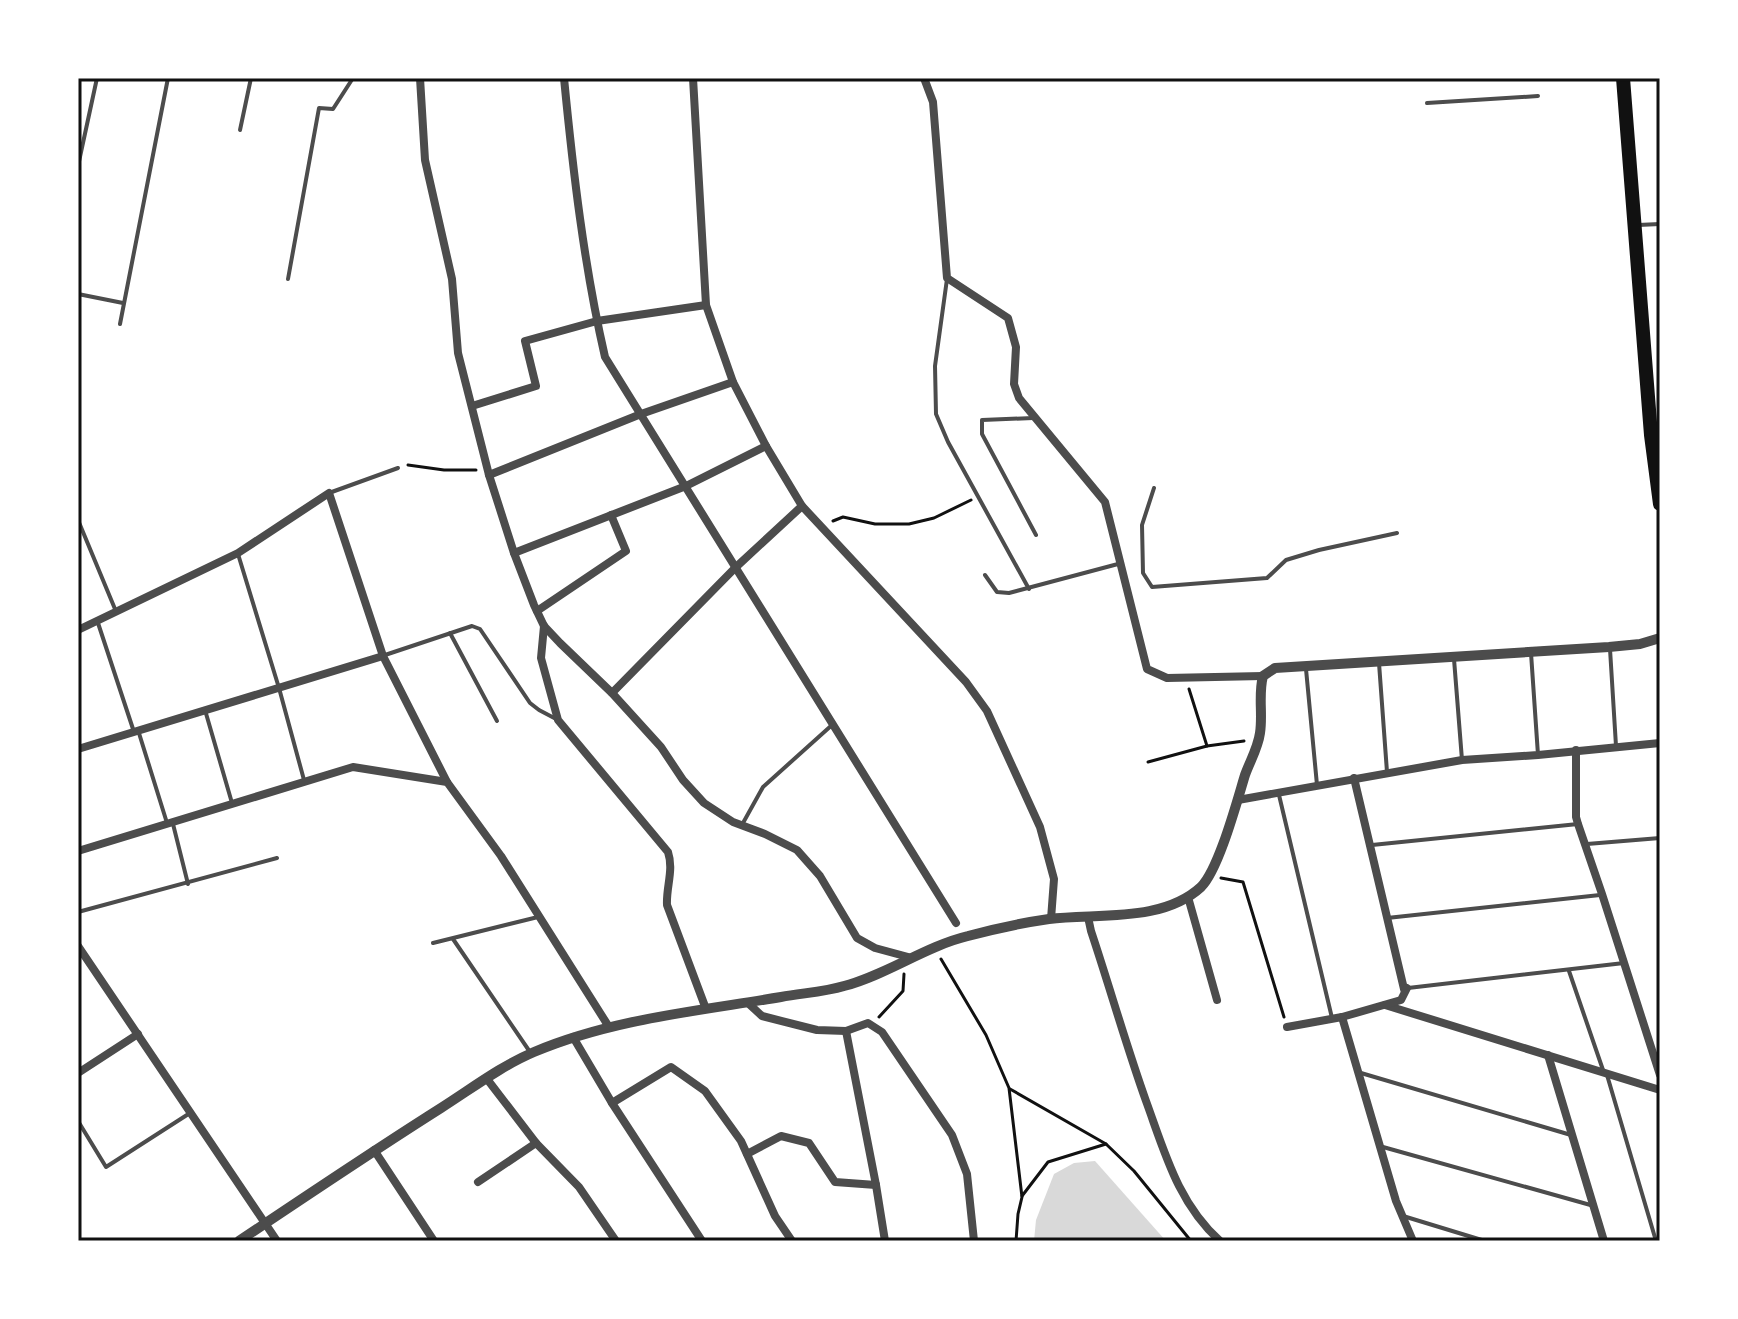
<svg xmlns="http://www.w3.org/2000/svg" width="1738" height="1319" font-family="Lato,sans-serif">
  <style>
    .water { fill: #d9d9d9 }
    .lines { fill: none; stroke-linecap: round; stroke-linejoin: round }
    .path { stroke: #111; stroke-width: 3 }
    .service { stroke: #4c4c4c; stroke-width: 4 }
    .minor { stroke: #4c4c4c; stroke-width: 8 }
    .tertiary { stroke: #4c4c4c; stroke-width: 10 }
    .primary { stroke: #111; stroke-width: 14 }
    .neatline { fill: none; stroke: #111; stroke-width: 3 }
  </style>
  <rect width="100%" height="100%" fill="#fff"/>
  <!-- water -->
  <path class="water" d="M1095,1161L1166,1241H1034L1036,1220L1054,1174L1074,1163Z"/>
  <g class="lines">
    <!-- path -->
    <g class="path">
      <path d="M408,465L444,470H476"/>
      <path d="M833,521L843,517L875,524H909L934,518L971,500"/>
      <path d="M1189,689L1207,746L1244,741"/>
      <path d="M1148,762L1207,746"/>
      <path d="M1221,878L1243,882L1284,1017"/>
      <path d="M941,959L986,1035L1009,1088L1022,1197L1018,1214L1016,1241"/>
      <path d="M879,1017L903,991L904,974"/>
      <path d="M1010,1089L1106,1144L1134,1171L1191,1241"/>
      <path d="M1022,1196L1048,1162L1106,1144"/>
    </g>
    <!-- service -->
    <g class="service">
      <path d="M1427,103L1538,96"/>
      <path d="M240,130L251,78"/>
      <path d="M78,166L97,78"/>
      <path d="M1638,225L1660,224"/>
      <path d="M288,279L319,108L333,109L353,78"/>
      <path d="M947,279L935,366L936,414L948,442L1029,589"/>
      <path d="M78,294L123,303"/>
      <path d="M120,324L168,78"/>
      <path d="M1033,418L982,420V434L1036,535"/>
      <path d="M1154,488L1142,525L1143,573L1152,587L1267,578L1286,560L1319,550L1397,533"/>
      <path d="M329,493L398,468"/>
      <path d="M78,520L115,609"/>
      <path d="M238,554L279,688L304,780"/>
      <path d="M985,575L997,592L1009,593L1118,564"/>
      <path d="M97,620L134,732"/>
      <path d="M450,633L497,721"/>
      <path d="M1610,649L1616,746"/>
      <path d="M1531,653L1538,755"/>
      <path d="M385,655L472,626L480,629L530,703L539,710L558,720"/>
      <path d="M1454,659L1462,760"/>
      <path d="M1379,663L1387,772"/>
      <path d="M1306,669L1317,785"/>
      <path d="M205,710L232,803"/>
      <path d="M138,730L167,823"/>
      <path d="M1279,795L1332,1018"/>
      <path d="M743,823L763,787L832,725"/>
      <path d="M173,824L188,884"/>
      <path d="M1587,844L1660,838"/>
      <path d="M1372,845L1578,824"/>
      <path d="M78,912L277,858"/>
      <path d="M1387,918L1600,895"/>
      <path d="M453,939L530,1052"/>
      <path d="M433,943L538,917"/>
      <path d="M1569,971L1603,1070"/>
      <path d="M1408,988L1624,963"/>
      <path d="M1361,1073L1571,1135"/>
      <path d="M1607,1075L1656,1241"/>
      <path d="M78,1121L106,1167L190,1113"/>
      <path d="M1383,1147L1594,1206"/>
      <path d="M1403,1216L1485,1241"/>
    </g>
    <!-- minor -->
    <g class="minor">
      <path d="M420,78L425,160L452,279L458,353L489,475L514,553L534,605L544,626L560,643L612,693L661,747L683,780L704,803L733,822L765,834L797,850L820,876L857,938L875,948L912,958"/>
      <path d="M564,78C573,171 584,266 605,357L956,923"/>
      <path d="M693,78L706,305L733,382L766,446L802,506L966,682L987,711L1040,827L1054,879L1051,919"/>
      <path d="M924,78L933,102L947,278L1008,318L1016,347L1014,384L1019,398L1105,502L1147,669L1167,678L1263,676"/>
      <path d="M472,406L536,386L525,341L597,321L706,305"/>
      <path d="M489,475L641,414L733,382"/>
      <path d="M514,553L686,486L766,446"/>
      <path d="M537,611L626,551L611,515"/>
      <path d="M544,626L541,658L558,720L668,852C674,870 666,887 667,905L706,1009"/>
      <path d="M78,630L238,553L329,493L383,656L447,782"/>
      <path d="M612,693L735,568L802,506"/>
      <path d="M78,749L383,656"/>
      <path d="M1576,750V817L1578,824L1602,894L1660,1075"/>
      <path d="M1354,778L1404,989"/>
      <path d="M1238,800L1462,760L1538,755L1660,743"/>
      <path d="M78,851L353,767L447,782L501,856L609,1027"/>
      <path d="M1188,897L1217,1000"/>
      <path d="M1088,917L1091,931C1110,988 1126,1045 1146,1101C1165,1153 1178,1203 1220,1241"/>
      <path d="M78,946L277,1241"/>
      <path d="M748,1003L762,1016L817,1030L846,1031L868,1023L882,1032L952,1135L967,1174L974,1241"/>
      <path d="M1385,1005L1660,1090"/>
      <path d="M1342,1017L1396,1201L1413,1241"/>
      <path d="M1287,1027L1342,1017L1401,1000L1407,988"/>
      <path d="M846,1031L876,1185L885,1241"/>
      <path d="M573,1037L612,1103L702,1241"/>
      <path d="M1548,1055L1604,1241"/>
      <path d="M78,1073L138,1034"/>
      <path d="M487,1079L536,1143"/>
      <path d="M612,1103L671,1067L705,1091L741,1141L775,1216L792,1241"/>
      <path d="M374,1150L434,1241"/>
      <path d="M747,1154L781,1136L809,1143L835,1182L876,1185"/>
      <path d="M478,1182L536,1143L579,1187L616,1241"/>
    </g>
    <!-- tertiary -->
    <path class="tertiary" d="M239,1241C306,1196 373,1151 441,1108C471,1089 501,1066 534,1052C612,1019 698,1011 781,997C802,993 824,992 844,986C886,975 926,946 968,936C994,929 1021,923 1049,919C1097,913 1162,923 1201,887C1219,869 1237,801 1245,775C1250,761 1258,748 1260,733C1263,714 1258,695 1263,676L1275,668L1609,647L1640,644L1660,638"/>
    <!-- primary -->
    <path class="primary" d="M1623,78L1651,435L1660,504"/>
  </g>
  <!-- border -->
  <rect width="1738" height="1319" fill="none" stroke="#ffffff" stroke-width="160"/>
  <rect x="80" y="80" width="1578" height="1159" class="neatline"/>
</svg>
